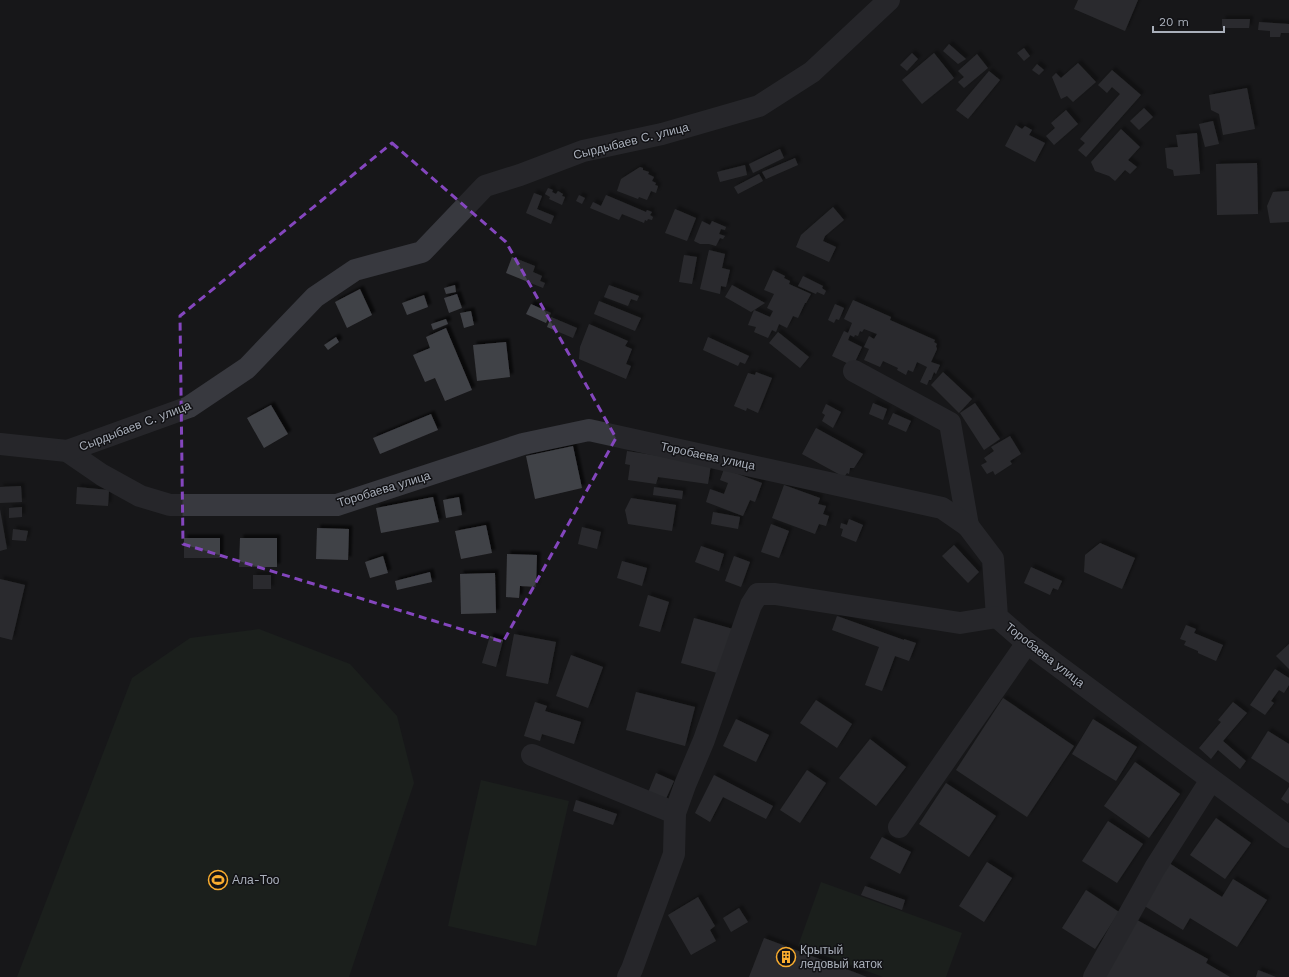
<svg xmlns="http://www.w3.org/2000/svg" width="1289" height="977" font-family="'Work Sans',sans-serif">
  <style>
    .green { fill: #1f2820 }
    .building { fill: #414247; filter: url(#shadow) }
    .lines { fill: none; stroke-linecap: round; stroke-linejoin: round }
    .minor { stroke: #38393f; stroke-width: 22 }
    .marked { fill: none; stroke: #8446be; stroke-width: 3; stroke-dasharray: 8 5; stroke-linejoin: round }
    .labels { text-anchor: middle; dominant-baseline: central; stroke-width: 3; stroke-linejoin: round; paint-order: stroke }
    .street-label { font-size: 12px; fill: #a9afba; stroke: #121215 }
    .poi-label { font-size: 12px; fill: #a9afba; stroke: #121215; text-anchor: start }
  </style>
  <defs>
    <filter id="shadow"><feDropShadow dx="3.5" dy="-3.5" stdDeviation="1" flood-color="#0009"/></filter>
  </defs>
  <rect width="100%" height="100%" fill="#171719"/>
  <!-- green -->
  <g class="green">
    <path d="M259,629L350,664L397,716L414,783L349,977H17L132,678L190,638Z"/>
    <path d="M481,780L569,801L536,946L448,926Z"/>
    <path d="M821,882L962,933L946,977H883L798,946Z"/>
  </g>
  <!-- building -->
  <g class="building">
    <path d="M1078,0H1138L1125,31L1074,9Z"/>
    <path d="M1222,19H1250L1249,28H1222Z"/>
    <path d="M1259,22L1289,24V33H1281L1280,37H1270V31L1258,30Z"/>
    <path d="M949,44L966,59L958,64L943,51Z"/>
    <path d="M1024,48L1030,56L1024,61L1017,53Z"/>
    <path d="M912,53L918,59L907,71L900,65Z"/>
    <path d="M934,53L954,78L922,104L902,80Z"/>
    <path d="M977,54L988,68L964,88L958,82L964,77L958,71Z"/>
    <path d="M1078,63L1096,82L1073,102L1067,96L1061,99L1052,77L1056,73L1061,78Z"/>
    <path d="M1037,64L1044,70L1039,75L1032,70Z"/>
    <path d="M1112,70L1141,95L1086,157L1078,150L1085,143L1080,139L1120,94L1112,87L1107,93L1098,85Z"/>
    <path d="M989,71L1000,80L968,119L956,110Z"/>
    <path d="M1247,88L1255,129L1223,135L1219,114L1211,110L1209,95Z"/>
    <path d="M1144,108L1153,117L1139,130L1130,121Z"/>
    <path d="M1066,110L1078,124L1054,145L1046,136L1055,128L1051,123Z"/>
    <path d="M1213,121L1219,144L1205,147L1199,124Z"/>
    <path d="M1016,125L1022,129L1025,126L1032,130L1029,135L1045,143L1035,162L1005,146Z"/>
    <path d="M1121,129L1140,147L1128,160L1137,167L1130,174L1125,170L1115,181L1109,176L1095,171L1091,162Z"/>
    <path d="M1197,133L1200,174L1174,176L1173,170L1167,168L1165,148L1178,147L1176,135Z"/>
    <path d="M780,149L784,158L753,173L749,164Z"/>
    <path d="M795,158L798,165L766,179L762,172Z"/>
    <path d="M1257,163L1258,214L1217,215L1216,164Z"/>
    <path d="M745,165L747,175L720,182L717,172Z"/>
    <path d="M640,167L643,168V170L649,172L648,174L654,177L652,181L656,183L655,185L658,186L656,193L651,191L647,200L639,197L638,199L617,191L621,179Z"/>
    <path d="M759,174L763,181L738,194L734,187Z"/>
    <path d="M548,188L553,190L552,192L556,194L558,191L563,194L562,196L565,197L562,205L549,199L550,197L545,194Z"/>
    <path d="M1289,191V222L1270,223L1267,206L1273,192Z"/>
    <path d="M534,193L542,196L537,209L554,216L551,224L526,213Z"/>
    <path d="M579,195L585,198L582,204L576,201Z"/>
    <path d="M606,195L646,212L647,210L652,212L650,215L653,217L652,220L648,219L647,221L645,220L644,223L622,214L619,220L590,208L593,202L601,206Z"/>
    <path d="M833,207L844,220L825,236L823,241L836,247L829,262L796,247L801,235Z"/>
    <path d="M675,209L696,218L687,241L665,233Z"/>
    <path d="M702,221L710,225L712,221L726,227L725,230L721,229L719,234L725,236L723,239L720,238L716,246L709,244H700L694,241Z"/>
    <path d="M709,250L725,254L722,268L730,270L726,287L721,286L720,294L700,289Z"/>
    <path d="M684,255L697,257L692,284L679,282Z"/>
    <path d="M512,257L535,266L533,272L542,276L540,281L545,283L543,288L506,273Z"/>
    <path d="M773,270L785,276L784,278L790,281L789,284L811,294L806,303H805L798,318L793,316L787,328L779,324L776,332L772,330L768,338L754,332L756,327L748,325L754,310L770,317L773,311L767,308L774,294L764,290Z"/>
    <path d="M803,276L823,286L822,288L826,291L824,295L817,292L816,294L798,286Z"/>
    <path d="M455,285L456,292L446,294L444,288Z"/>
    <path d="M609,285L639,296L637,301L631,299L628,306L604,297Z"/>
    <path d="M732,285L765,303L751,312L725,297Z"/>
    <path d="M360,289L372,315L347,328L335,302Z"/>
    <path d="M457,294L462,308L449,313L444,298Z"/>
    <path d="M424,295L428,307L407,315L402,303Z"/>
    <path d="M853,300L891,317L890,320L935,340L934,342L937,344L936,346L937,349L931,362L940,365L936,374L934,372L931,380H929L927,385L920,382L927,367L917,362L913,372L908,370L906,375L897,370L898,368L883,361L880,367L864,360L869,349L864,347L869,336L874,339L877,334L864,329L862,332L860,331L858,336L855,335L854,337L850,335L848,340L862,347L853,366L832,356L844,331L848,333L852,323L844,319Z"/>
    <path d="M599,301L641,318L635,331L594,314Z"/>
    <path d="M531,304L551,313L546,323L526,314Z"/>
    <path d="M835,304L844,308L839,320L836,319L834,323L828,320Z"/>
    <path d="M471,311L474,325L464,328L460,313Z"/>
    <path d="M551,317L577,328L573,338L547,327Z"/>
    <path d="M446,319L448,324L433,330L431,324Z"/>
    <path d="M589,324L628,341L625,346L632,349L626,364L631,366L626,379L579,359L580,347Z"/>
    <path d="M446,328L472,390L445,401L435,378L425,382L413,355L430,348L426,337Z"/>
    <path d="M778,332L809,357L800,368L769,343Z"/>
    <path d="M336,337L339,342L328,350L324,345Z"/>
    <path d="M708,337L749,356L745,364L740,362L738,366L703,350Z"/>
    <path d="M506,342L510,377L477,381L473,345Z"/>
    <path d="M756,372L772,378L758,413L747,408L746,411L734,406L748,373L755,375Z"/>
    <path d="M943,372L972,399L959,413L931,385Z"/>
    <path d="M873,403L887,409L883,420L869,414Z"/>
    <path d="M975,403L1000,439L984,450L960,413Z"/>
    <path d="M826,404L841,412L833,428L822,421L825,415L822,413Z"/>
    <path d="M271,405L288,434L264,448L247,418Z"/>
    <path d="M893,413L911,421L906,432L888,424Z"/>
    <path d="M431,414L438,430L380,454L373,438Z"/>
    <path d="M816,428L863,454L854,468H850L849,474L847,473L844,477L802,454Z"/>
    <path d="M1010,436L1021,454L1010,461L1012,464L995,475L993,471L987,474L981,465L987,462L984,458L994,451L991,447Z"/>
    <path d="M573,446L582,488L535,499L526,456Z"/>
    <path d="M627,451L711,464L708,484L658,477L656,484L628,480L630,465L625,464Z"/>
    <path d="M724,469L762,483L755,502L750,500L743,516L706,502L710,489L724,494L728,483L720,480Z"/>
    <path d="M784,485L820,498L818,504L826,506L823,514L829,516L826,526L819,524L815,534L772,518Z"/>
    <path d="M21,486L22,502L0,503V487Z"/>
    <path d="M77,487L109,490L108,506L76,504Z"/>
    <path d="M654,487L683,491L682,499L653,495Z"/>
    <path d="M433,497L439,522L381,533L376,508Z"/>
    <path d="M459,497L462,515L446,518L443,500Z"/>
    <path d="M631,498L676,505L672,531L628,524L625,510Z"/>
    <path d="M22,507V517L9,518V508Z"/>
    <path d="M0,509L7,549L0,551Z"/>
    <path d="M713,512L740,517L738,529L711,524Z"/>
    <path d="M849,519L863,525L856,542L841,536L843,529L840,528L841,523L847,525Z"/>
    <path d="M771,524L789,531L779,558L761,552Z"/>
    <path d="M486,525L492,553L461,559L455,531Z"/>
    <path d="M582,527L601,532L597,549L578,544Z"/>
    <path d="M317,528L349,529L348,560L316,559Z"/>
    <path d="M13,529L28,531L26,541L12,540Z"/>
    <rect x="184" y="538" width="36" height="20"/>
    <path d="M240,538H277V567H239Z"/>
    <path d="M1100,543L1135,558L1122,589L1084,572L1085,555Z"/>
    <path d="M954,545L979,572L968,583L942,556Z"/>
    <path d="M701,546L724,554L719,571L695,562Z"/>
    <path d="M507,554L537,555L536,587L520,586L519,598L506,597Z"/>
    <path d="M383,556L388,573L370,578L365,562Z"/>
    <path d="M734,556L750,562L741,587L725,581Z"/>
    <path d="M622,561L647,568L642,586L617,578Z"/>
    <path d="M1031,567L1062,581L1058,590L1053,588L1050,595L1024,583Z"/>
    <path d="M430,572L432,582L397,590L395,581Z"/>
    <path d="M495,573L496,613L461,614L460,574Z"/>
    <rect x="253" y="575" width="18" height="14"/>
    <path d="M0,579L25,585L12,640L0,637Z"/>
    <path d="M648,595L669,602L660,632L639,626Z"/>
    <path d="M837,616L904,640V639L916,643L909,661L895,656L882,691L865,685L879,647L832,630Z"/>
    <path d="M694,618L733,629L721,674L681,663Z"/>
    <path d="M1186,625L1196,629L1194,633L1223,645L1216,661L1198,653V651L1184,645L1186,641L1180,639Z"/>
    <path d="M514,634L556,642L548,684L506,676Z"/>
    <path d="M490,636L503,640L496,667L482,663Z"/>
    <path d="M1289,644V669L1276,656Z"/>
    <path d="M571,655L603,667L588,708L556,696Z"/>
    <path d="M1275,669L1289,678V685L1284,693L1279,690L1271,701L1274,703L1265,715L1250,705Z"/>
    <path d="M636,692L695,707L685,746L626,730Z"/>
    <path d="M1003,698L1074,746L1027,817L956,770Z"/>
    <path d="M816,700L852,724L837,748L800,723Z"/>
    <path d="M535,702L547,706L545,711L581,722L574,744L542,734L540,741L524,736Z"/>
    <path d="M1233,702L1247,713L1223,741L1246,761L1240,769L1218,750L1211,759L1199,748L1221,722L1218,720Z"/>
    <path d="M736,719L769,735L756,762L723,746Z"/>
    <path d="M1093,719L1137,747L1116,781L1072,754Z"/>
    <path d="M1268,731L1289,744V783L1251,758Z"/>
    <path d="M870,739L906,767L876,806L839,778Z"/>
    <path d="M1135,762L1180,794L1149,838L1104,806Z"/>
    <path d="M807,770L826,783L800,823L780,810Z"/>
    <path d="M656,773L674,781L664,803L647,795Z"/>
    <path d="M714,775L773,806L766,819L723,797L710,822L695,813Z"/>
    <path d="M946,783L996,816L969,857L919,824Z"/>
    <path d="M1289,787V802L1288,804L1281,799Z"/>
    <path d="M576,800L617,814L613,825L573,811Z"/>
    <path d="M1216,818L1251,843L1225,879L1190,855Z"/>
    <path d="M1108,821L1143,844L1117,883L1082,861Z"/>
    <path d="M882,837L911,852L900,874L870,858Z"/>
    <path d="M987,862L1012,878L984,922L959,906Z"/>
    <path d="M1169,863L1222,897L1233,879L1267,900L1237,947L1190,918L1183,930L1143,905Z"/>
    <path d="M865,886L905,900L902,910L861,895Z"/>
    <path d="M1086,890L1119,912L1095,949L1062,928Z"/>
    <path d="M698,897L715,926L710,930L716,941L691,955L668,915Z"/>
    <path d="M739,908L748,922L731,932L723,918Z"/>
    <path d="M1137,920L1208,959L1206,963L1230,977H1105Z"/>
    <path d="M764,938L867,977H749Z"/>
    <path d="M1258,970L1276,977H1256Z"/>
  </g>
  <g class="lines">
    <!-- minor -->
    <g class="minor">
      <path d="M854,371L950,423L968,526"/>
      <path d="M0,444L67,451L102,475L140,496L170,505H337L523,444L589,430L942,508L968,526L993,559L997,617L1027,643L1289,837"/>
      <path d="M67,451L189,407L247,368L315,297L355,270L422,252L485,186L520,175L583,151L662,134L759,106L812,72L889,0"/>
      <path d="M532,755L675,813"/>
      <path d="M899,827L1027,643"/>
      <path d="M628,977L632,969L674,854L675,813L685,785L704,740L751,605L758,594H775L960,623L997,617"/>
      <path d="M1094,977L1155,868L1211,780"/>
    </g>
  </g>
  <!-- marked area -->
  <path d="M0 0H1289V977H0ZM392,143L506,242L616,438L503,642L183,544L180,316Z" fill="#171719" fill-opacity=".55" fill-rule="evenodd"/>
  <path class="marked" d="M392,143L506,242L616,438L503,642L183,544L180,316Z"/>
  <!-- icons -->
  <defs>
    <symbol id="stadium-ring" viewBox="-11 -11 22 22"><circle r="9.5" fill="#121215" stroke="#faad2f" stroke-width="1.5"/><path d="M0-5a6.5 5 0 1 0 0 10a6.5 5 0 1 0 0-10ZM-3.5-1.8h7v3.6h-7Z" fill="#faad2f"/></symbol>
    <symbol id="building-ring" viewBox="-11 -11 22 22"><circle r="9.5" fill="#121215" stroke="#faad2f" stroke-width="1.5"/><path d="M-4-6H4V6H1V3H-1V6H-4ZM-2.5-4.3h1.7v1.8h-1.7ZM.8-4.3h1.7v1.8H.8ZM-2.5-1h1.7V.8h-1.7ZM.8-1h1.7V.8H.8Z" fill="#faad2f"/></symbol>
  </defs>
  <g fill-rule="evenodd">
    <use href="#stadium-ring" x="207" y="869" width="22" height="22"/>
    <use href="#building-ring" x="775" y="946" width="22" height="22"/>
  </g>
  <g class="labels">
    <!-- street labels -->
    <g class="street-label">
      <text transform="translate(631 141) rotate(-14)">Сырдыбаев С. улица</text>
      <text transform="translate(135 426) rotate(-21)">Сырдыбаев С. улица</text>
      <text transform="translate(708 456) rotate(12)">Торобаева улица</text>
      <text transform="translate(384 489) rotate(-17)">Торобаева улица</text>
      <text transform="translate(1045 655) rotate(38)">Торобаева улица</text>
    </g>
    <!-- poi labels -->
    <g class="poi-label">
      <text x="232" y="880">Ала-Тоо</text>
      <text x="800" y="950">Крытый<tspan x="800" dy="14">ледовый каток</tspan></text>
    </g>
  </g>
  <!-- scale -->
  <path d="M1153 26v6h71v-6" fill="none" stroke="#a9afba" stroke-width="2"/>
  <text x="1159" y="26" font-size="12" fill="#a9afba" stroke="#121215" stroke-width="3" paint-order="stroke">20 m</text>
</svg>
